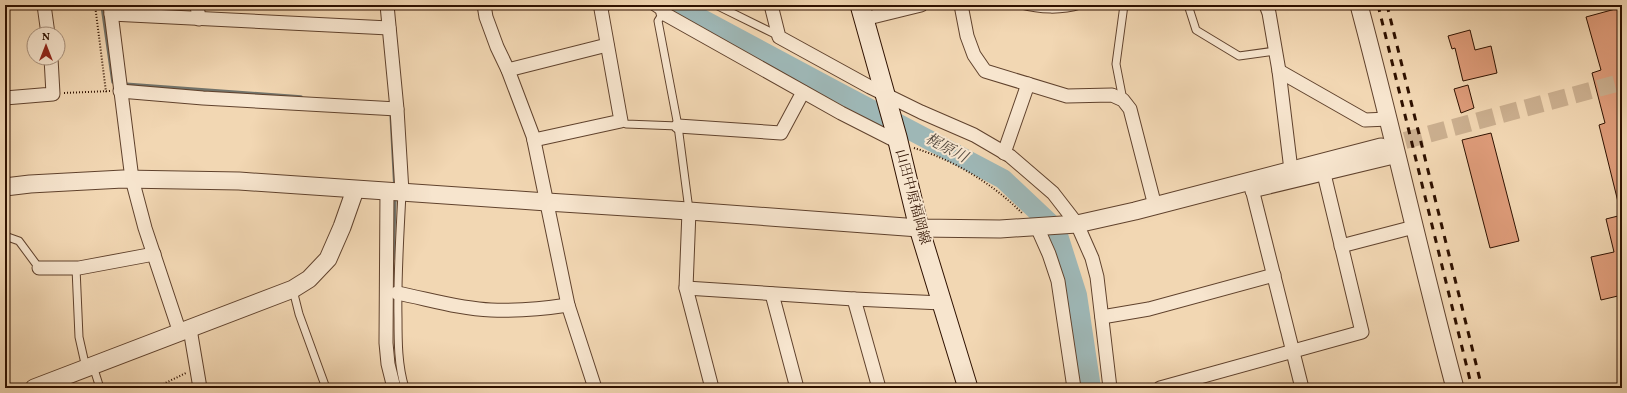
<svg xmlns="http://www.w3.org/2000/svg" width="1627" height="393" font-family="Vollkorn,'Noto Serif JP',serif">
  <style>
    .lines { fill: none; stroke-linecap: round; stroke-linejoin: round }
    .stream { stroke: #72756d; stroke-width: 3.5 }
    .river { stroke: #9eb7b6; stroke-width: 20 }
    .building { fill: #df9c7a; stroke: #2f1100 }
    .tertiary-tunnel { stroke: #cbaf8f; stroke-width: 17; stroke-dasharray: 17 8; stroke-linecap: butt }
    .service-casing { stroke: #60422d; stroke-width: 9 }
    .minor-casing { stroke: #60422d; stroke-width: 15 }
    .tertiary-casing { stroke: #60422d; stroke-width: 19 }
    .secondary-casing { stroke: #2f1100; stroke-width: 21 }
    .path { stroke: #2f1100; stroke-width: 2; stroke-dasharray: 1 2; stroke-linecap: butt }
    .service { stroke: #f7e5ce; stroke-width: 7 }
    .minor { stroke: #f7e5ce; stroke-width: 13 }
    .tertiary { stroke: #f7e5ce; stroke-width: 17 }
    .secondary { stroke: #f7e5ce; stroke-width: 19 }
    .rail { stroke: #2f1100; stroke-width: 3; stroke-dasharray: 7 7; stroke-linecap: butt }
    .labels { text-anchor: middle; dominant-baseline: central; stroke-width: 4; stroke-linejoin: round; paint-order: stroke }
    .street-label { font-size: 14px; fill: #2f1100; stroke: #f7e5ce }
    .water-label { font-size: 15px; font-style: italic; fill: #564b40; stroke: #f7e5ce }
  </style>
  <rect width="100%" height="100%" fill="#f2d7b3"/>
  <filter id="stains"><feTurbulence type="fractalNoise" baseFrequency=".005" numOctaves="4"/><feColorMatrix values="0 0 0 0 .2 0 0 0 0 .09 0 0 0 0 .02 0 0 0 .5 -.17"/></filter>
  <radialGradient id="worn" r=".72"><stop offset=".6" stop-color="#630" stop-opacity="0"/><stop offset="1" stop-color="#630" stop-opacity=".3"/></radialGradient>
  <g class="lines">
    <!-- stream -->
    <g class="stream">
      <path d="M102,5L113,82L117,83"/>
      <path d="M123,84L301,97"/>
      <path d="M391,112L395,188"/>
      <path d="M393,259L395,196"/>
    </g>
    <!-- river -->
    <path class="river" d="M681,5L700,18L838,92L1003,179L1056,229L1077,295L1091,388"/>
  </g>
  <!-- building -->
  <g class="building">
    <path d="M1619,8L1622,18V206H1619L1599,125L1605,123L1592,73L1601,70L1586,17Z"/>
    <path d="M1470,30L1475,50L1491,46L1497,73L1463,81L1455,48L1452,49L1448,36Z"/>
    <path d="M1468,85L1474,108L1461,113L1454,89Z"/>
    <path d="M1491,133L1519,241L1490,248L1462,140Z"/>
    <path d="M1622,215V295L1601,300L1591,257L1614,252L1606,219Z"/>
  </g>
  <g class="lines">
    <!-- tertiary-tunnel -->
    <path class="tertiary-tunnel" d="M1381,147L1622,82"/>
    <defs>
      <g id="service">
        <path d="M651,5L663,13L658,21L678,126L689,210"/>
        <path d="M716,5L779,36"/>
        <path d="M1021,5C1039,10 1062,11 1080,5"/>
        <path d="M1188,5L1196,30L1239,56L1275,51"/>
        <path d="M1123,100L1116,64L1124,5"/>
        <path d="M621,121L626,124L678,126"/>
        <path d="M402,193C400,234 397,276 398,318C398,341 398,366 405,388"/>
        <path d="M5,236L19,241L39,268"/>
        <path d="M76,268L79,337L86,368"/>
        <path d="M293,290L299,314L326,388"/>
        <path d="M93,366L100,388"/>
      </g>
      <g id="minor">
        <path d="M44,5L48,34"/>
        <path d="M110,5L132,179L145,228L180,333"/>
        <path d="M197,5L199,19"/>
        <path d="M387,5L397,109L402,192"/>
        <path d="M484,5L486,17L497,47L508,70L533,136L568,305L595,388"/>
        <path d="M771,5L779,37L870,87L921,112L974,135L1010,156L1053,193L1077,224L1092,258L1097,277L1110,388"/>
        <path d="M961,5L967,36L974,55L985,71L1067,96L1112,95L1123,100L1130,109L1155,206"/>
        <path d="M1266,5L1269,13L1279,71L1291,170"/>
        <path d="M663,13L841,113L898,142"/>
        <path d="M111,14L389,28"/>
        <path d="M864,19L921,5"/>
        <path d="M508,70L607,45"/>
        <path d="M1279,71L1365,120L1389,119"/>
        <path d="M120,91L203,98L397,109"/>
        <path d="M5,98L53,94L51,58"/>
        <path d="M678,126L781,133L803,92"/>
        <path d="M534,140L621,121L601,9L604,5"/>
        <path d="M1004,153L1028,84"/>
        <path d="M1250,181L1302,388"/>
        <path d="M387,191L386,343L388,364L394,388"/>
        <path d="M1252,191L1398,156"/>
        <path d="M689,211L686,288L712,388"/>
        <path d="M1037,227L1049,254L1058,281L1074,388"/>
        <path d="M1341,246L1414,227"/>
        <path d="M39,268H79L154,254"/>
        <path d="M686,288L854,299L942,303"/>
        <path d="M397,293C428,299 460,309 491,310C517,311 542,309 568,305"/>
        <path d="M772,294L797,388"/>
        <path d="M854,299L879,388"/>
        <path d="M1102,317L1149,309L1274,275"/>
        <path d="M190,329L200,388"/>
        <path d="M1160,388L1362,332L1324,174"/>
      </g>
      <g id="tertiary">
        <path d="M1359,5C1393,132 1421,261 1455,388"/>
        <path d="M5,187L30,184L123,179L239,181L547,202L689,211L919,228L1000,229L1077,224L1135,211L1381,147"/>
        <path d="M34,388L293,289L309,279L328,259L342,227L355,190"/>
      </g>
      <path id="secondary" d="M860,5L897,137L919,228L968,388"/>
    </defs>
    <!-- service casing -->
    <use href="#service" class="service-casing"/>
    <!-- minor casing -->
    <use href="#minor" class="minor-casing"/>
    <!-- tertiary casing -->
    <use href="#tertiary" class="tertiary-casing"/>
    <!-- secondary casing -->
    <use href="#secondary" class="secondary-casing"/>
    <!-- path -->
    <g class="path">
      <path d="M95,5L106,92"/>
      <path d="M64,93L110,91"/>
      <path d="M914,148C954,160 993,184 1022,213"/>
      <path d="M155,388L186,373"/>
    </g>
    <!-- service -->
    <use href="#service" class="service"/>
    <!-- minor -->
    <use href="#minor" class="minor"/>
    <!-- tertiary -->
    <use href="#tertiary" class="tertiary"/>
    <!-- secondary -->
    <use href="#secondary" class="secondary"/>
    <!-- rail -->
    <g class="rail">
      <path d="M1378,5L1472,388"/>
      <path d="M1387,5L1482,388"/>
    </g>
  </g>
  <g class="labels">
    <!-- street labels -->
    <g class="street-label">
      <text transform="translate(912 197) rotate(75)">山田中原福岡線</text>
    </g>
    <!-- water labels -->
    <g class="water-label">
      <text transform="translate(946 149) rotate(28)">梶原川</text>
    </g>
  </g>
  <!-- margin -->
  <rect width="1627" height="393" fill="none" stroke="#f2d7b3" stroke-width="20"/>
  <rect x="6" y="6" width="1615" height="381" fill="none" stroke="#2f1100" stroke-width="2"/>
  <rect x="10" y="10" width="1607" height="373" fill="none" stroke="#2f1100"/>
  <!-- north arrow -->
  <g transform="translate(46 46)"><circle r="19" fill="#f7e5ce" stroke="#a7907c"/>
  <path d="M0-3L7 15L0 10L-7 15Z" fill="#8f2418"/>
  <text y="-6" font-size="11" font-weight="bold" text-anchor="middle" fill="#2f1100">N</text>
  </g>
  <rect width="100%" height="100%" filter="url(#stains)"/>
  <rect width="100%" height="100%" fill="url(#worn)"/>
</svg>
